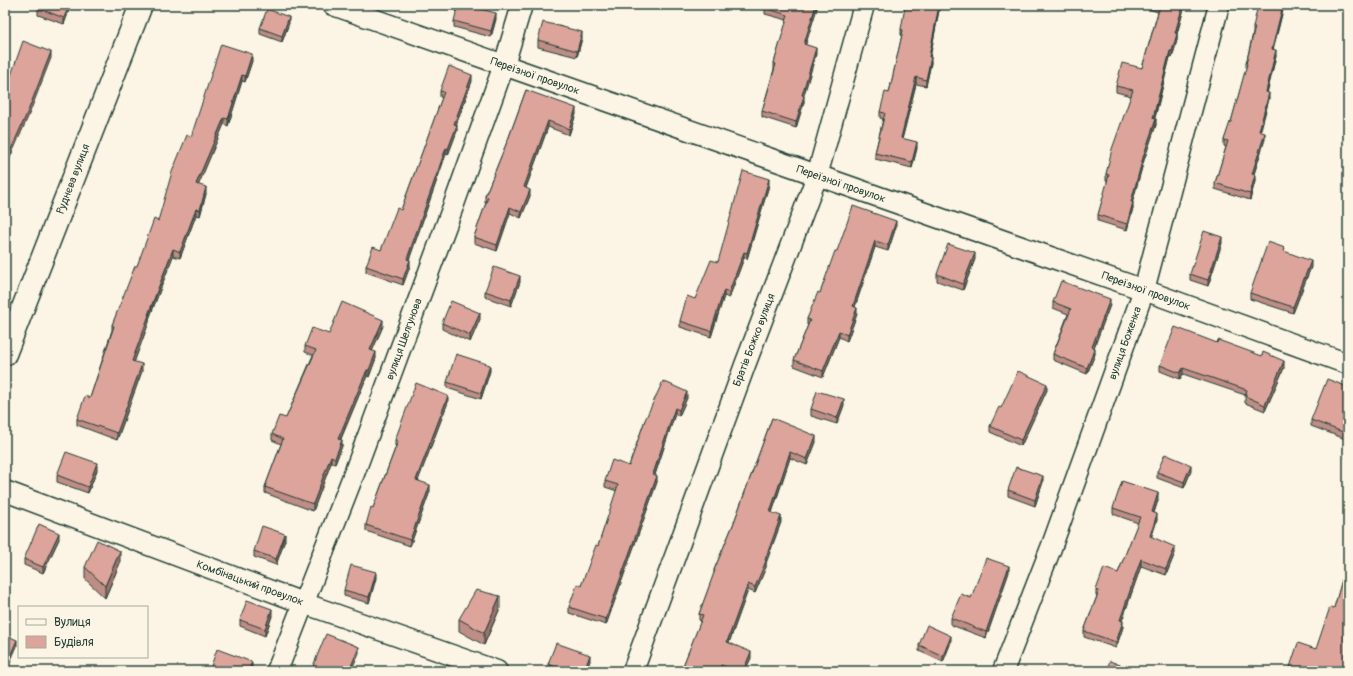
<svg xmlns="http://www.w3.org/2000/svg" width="1353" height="676" font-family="Pangolin,sans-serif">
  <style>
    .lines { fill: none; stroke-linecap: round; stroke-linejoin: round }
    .street-casing { stroke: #1f3d34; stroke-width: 23 }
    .secondary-casing { stroke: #1f3d34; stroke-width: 25 }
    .street { stroke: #fcf5e5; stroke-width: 20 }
    .secondary { stroke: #fcf5e5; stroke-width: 22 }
    .wall { fill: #be8d86; stroke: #1f3d34 }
    .shaded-wall { fill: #9b736d; stroke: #1f3d34 }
    .building { fill: #dda49c; stroke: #1f3d34 }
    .labels { text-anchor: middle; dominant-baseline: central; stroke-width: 3; stroke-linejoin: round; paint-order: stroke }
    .street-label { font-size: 11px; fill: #1f3d34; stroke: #fcf5e5 }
  </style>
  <rect width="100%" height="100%" fill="#fcf5e5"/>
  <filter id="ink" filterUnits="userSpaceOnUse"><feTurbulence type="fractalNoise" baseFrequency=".025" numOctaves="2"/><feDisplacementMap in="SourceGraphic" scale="8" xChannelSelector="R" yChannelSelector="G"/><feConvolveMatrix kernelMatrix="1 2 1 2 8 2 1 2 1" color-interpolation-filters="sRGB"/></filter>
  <g filter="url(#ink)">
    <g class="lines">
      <defs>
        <g id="street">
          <path d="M333,5L1144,290L1348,364"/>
          <path d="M5,491L303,603L497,671"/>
          <path d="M277,671L355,471L454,204L504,65L522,5"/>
          <path d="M633,671L745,365L817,176L864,5"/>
          <path d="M1003,671L1051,548L1144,290L1219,5"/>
        </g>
        <path id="secondary" d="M5,354L141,5"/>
      </defs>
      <!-- street casing -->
      <use href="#street" class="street-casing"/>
      <!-- secondary casing -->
      <use href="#secondary" class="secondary-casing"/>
      <!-- street -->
      <use href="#street" class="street"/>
      <!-- secondary -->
      <use href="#secondary" class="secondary"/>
    </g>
    <!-- wall -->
    <g class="wall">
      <path d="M39,5H71L64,24L38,15V8Z"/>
      <path d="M818,5L805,45L816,54L803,96L804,102L796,128L762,117V111L774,69V63L787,20L765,14V8Z"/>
      <path d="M940,5L930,57L931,63L926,86L916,84L902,138L917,148L912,168L875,159V153L883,119L880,118V112L889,93L902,35H901V29Z"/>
      <path d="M1142,5H1185L1177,34V40L1172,58L1170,57L1155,118L1156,125L1144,160L1132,202L1133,208L1127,230L1098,221V215L1108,181H1106V174L1131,96L1116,92V86L1142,68L1158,12L1142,7Z"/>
      <path d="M1283,10L1273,49L1276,56L1267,92L1269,99L1260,131L1265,139L1254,174L1255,181L1250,200L1215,189V183L1226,147L1224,146V140L1231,122L1246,69V64L1253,33V27Z"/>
      <path d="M496,19L491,37L454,27V21Z"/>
      <path d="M289,23L282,42L260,34V28Z"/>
      <path d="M582,38L577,57L538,47V40Z"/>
      <path d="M252,61L245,82L242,81L228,126L224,124L198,185L206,194L200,216L196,215L180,258L173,256L149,319V322L134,362L142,371L117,440L77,425V419L90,398L112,330V325L137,266L158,221L191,137Z"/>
      <path d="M472,81L456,125L457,131L448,155L446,154L409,260L410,266L403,285L366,272V266L381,250L401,210L442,98L440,97V91Z"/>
      <path d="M526,90L576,114L569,135L548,127L526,188L530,196L521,218L510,213L497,251L474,243V237L486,203L485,202V196L509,137Z"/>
      <path d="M769,185L747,259L744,258L729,298L724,296L711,337L680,327V321L695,299L718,262Z"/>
      <path d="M896,227L888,251L875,247L855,307L857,314L847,341L839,337L823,377L794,366V360L808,325H807V319L820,293L837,251Z"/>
      <path d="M1222,243L1208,286L1190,280V274Z"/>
      <path d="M975,259L963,290L937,281V274Z"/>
      <path d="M1311,267L1293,313L1250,299V293Z"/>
      <path d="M520,282L511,306L485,297V291Z"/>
      <path d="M1053,302L1110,305L1094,347L1095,354L1087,374L1053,360V354L1068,314L1053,308Z"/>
      <path d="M480,319L470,342L442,329V323Z"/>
      <path d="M383,326L372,351L376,358L369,377L367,376L341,439L342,446L335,464L331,463L313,511L265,493V487L281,444L272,440V434L286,418L313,355L305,352V346L329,334Z"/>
      <path d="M1160,365L1284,368L1265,411L1245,403V395L1183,374L1180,379L1160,371Z"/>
      <path d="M490,371L481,399L447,388V382Z"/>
      <path d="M1348,387V440L1311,426V420Z"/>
      <path d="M1047,390L1021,446L990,432V426Z"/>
      <path d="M687,398L679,416L675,414L655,475L657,482L606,625L569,613V607L581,586L598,546L617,491L605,487V481L629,466L645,420Z"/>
      <path d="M448,402L418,480L430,491L410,546L366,531V525L373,508L396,446H395V440Z"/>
      <path d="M844,405L837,424L811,416V409Z"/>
      <path d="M772,418L816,442L807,465L790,458L772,513L781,522L766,563V567L755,593L748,590L729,643L751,658L745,671H681L701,621L699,620V614L714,574V570L733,525Z"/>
      <path d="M1348,449V460L1346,459V453Z"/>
      <path d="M97,470L88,493L57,482V475Z"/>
      <path d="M1191,471L1184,488L1157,478V472Z"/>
      <path d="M1043,482L1035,506L1008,496V490Z"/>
      <path d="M1158,500L1154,513L1157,520L1151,537L1175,553L1166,575L1141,566L1122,621L1123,627L1116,648L1084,637V631L1097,596H1096V590L1118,573L1138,523L1113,514V508Z"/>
      <path d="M59,539L43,573L24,565V559Z"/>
      <path d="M285,540L276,565L254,557V551Z"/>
      <path d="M1348,559V656L1347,660H1348V666L1346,671H1290V667L1316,649L1334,608Z"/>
      <path d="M120,563L105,598L85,579V567Z"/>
      <path d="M1009,572L986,638L951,625V618L971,598Z"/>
      <path d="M376,578L369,603L344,596V590Z"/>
      <path d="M500,608L484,645L459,631V619Z"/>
      <path d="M272,616L265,636L240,626V620Z"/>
      <path d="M5,635L17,646L6,671H5Z"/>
      <path d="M951,642L943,662L919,651V645Z"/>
      <path d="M590,661L586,671H552L548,670V664Z"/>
    </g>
    <!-- shaded-wall -->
    <g class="shaded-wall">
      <path d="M69,5H71L64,24V18Z"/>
      <path d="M816,5H818L804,50V44Z"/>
      <path d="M939,5H940L929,63V57Z"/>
      <path d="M1183,5H1185L1175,39V33Z"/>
      <path d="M1283,5V10L1272,55V49Z"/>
      <path d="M496,13V19L491,37V31Z"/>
      <path d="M289,17V23L282,42V36Z"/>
      <path d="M582,32V38L577,57V51Z"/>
      <path d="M1177,34V40L1172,58V51Z"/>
      <path d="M816,48V54L802,102V95Z"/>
      <path d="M1276,50V56L1266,98V92Z"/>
      <path d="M1170,51V57L1153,124V118Z"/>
      <path d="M51,52V58L28,117L5,169V163Z"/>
      <path d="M252,54V61L245,82V76Z"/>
      <path d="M931,57V63L926,86V80Z"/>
      <path d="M242,75V81L228,126V119Z"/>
      <path d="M472,75V81L454,130V124Z"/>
      <path d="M916,77V84L901,144V138Z"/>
      <path d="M1269,93V99L1259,137V131Z"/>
      <path d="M804,96V102L796,128V122Z"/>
      <path d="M576,108V114L569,135V129Z"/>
      <path d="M224,118V124L196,191V184Z"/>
      <path d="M1156,119V125L1144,160L1131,208V202L1144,154Z"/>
      <path d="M548,121V127L524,193V187Z"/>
      <path d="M457,125V131L448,155V149Z"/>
      <path d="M1265,133V139L1252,180V174Z"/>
      <path d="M917,142V148L912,168V162Z"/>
      <path d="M446,148V154L407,265V259Z"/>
      <path d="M1255,175V181L1250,200V194Z"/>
      <path d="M769,179V185L747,259V253Z"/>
      <path d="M206,187V194L200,216V210Z"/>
      <path d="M530,190V196L521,218V212Z"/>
      <path d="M1133,202V208L1127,230V224Z"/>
      <path d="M510,207V213L497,251V245Z"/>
      <path d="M196,209V215L180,258V252Z"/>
      <path d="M896,221V227L888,251V245Z"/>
      <path d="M1222,237V243L1208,286V280Z"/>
      <path d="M875,241V247L853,312V306Z"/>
      <path d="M173,249V256L149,319V322L132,368V361Z"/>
      <path d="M744,252V258L729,298V292Z"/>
      <path d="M975,253V259L963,290V284Z"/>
      <path d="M410,260V266L403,285V279Z"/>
      <path d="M1311,261V267L1293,313V307Z"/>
      <path d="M520,276V282L511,306V300Z"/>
      <path d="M724,290V296L711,337V331Z"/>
      <path d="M1110,299V305L1092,353V347Z"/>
      <path d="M857,308V314L847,341V335Z"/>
      <path d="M480,313V319L470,342V335Z"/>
      <path d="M383,320V326L370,356V350Z"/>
      <path d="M839,331V337L823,377V371Z"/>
      <path d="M1095,348V354L1087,374V368Z"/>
      <path d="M376,352V358L369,377V370Z"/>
      <path d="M1284,361V368L1265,411V405Z"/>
      <path d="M142,364V371L117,440V433Z"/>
      <path d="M490,365V371L481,399V393Z"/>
      <path d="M1183,368V374L1180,379V373Z"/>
      <path d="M367,370V376L338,445V439Z"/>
      <path d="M1047,384V390L1021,446V440Z"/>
      <path d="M687,392V398L679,416V410Z"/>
      <path d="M448,396V402L416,486V480Z"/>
      <path d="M844,399V405L837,424V418Z"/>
      <path d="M675,408V414L653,480V474Z"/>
      <path d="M816,436V442L807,465V459Z"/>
      <path d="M342,440V446L335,464V458Z"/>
      <path d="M790,452V458L770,518V512Z"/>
      <path d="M331,456V463L313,511V504Z"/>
      <path d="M97,463V470L88,493V487Z"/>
      <path d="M1191,465V471L1184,488V482Z"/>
      <path d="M657,476V482L606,625V619Z"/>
      <path d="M1043,476V482L1035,506V500Z"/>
      <path d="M430,485V491L410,546V540Z"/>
      <path d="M1158,493V500L1152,518V512Z"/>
      <path d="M1157,514V520L1150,542V536Z"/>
      <path d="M781,516V522L766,563V567L755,593V587Z"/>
      <path d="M59,533V539L43,573V567Z"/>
      <path d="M285,534V540L276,565V559Z"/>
      <path d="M1175,547V553L1166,575V569Z"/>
      <path d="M120,551V563L105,598V586Z"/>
      <path d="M1141,559V566L1120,626V620Z"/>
      <path d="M1009,566V572L986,638V632Z"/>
      <path d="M376,572V578L369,603V597Z"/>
      <path d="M748,584V590L727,648V642Z"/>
      <path d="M500,596V608L484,645V633Z"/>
      <path d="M272,609V616L265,636V629Z"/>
      <path d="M1123,621V627L1116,648V642Z"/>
      <path d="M951,636V642L943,662V656Z"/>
      <path d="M17,640V646L6,671V665Z"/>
      <path d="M359,647V653L351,671H349Z"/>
      <path d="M1348,650V656L1345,665V659Z"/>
      <path d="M751,652V658L745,671H743Z"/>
      <path d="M590,655V661L586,671H584Z"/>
      <path d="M1348,660V666L1346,671H1344Z"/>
      <path d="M252,662V668L251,671H248Z"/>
      <path d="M721,665V671H719Z"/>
    </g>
    <!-- building -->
    <g class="building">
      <path d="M39,5H69L64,18L38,8Z"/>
      <path d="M458,5H464L496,13L491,31L454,21Z"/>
      <path d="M766,5H816L804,44L816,48L802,95L804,96L796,122L762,111L776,64L774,63L788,15L765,8Z"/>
      <path d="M913,5H939L929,57H931L926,80L916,77L901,138L917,142L912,162L875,153L885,113L880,112L885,92L889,93L903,30L901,29L905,7L913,8Z"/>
      <path d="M1155,5H1183L1175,33L1177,34L1172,51H1170L1153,118L1156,119L1144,154L1131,202H1133L1127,224L1098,215L1109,175L1106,174L1112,149L1133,90L1116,86L1122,63L1142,68L1160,6Z"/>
      <path d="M1258,5H1283L1272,49L1276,50L1266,92L1269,93L1259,131L1265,133L1252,174L1255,175L1250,194L1215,183L1228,141L1224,140L1230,122H1231L1247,64H1246L1255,27H1253Z"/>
      <path d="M267,9L289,17L282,36L260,28Z"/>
      <path d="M543,22L582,32L577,51L538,40Z"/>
      <path d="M23,41L51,52L28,111L5,163V89L10,78Z"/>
      <path d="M221,44L252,54L245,76L242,75L228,119L224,118L196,184L206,187L200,210L196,209L180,252L173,249L148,315H149L132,361L142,364L117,433L77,419L85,396L90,398L114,326L112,325L135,266H137L154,219L158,221L172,172L187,135L191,137Z"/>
      <path d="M449,66L472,75L454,124L457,125L448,149L446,148L407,259L410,260L403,279L366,266L373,247L381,250L397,208L401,210L444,92L440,91Z"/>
      <path d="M526,90L576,108L569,129L548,121L524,187L530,190L521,212L510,207L497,245L474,237L488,197L485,196L509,137Z"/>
      <path d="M743,171L769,179L747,253L744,252L729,292L724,290L711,331L680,321L687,296L695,299L711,260L718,262Z"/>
      <path d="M853,206L896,221L888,245L875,241L853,306L857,308L847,335L839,331L823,371L794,360L810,320L807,319L818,292L820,293L835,251H837Z"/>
      <path d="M1204,231L1222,237L1208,280L1190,274Z"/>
      <path d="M1268,242L1285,248L1284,251L1311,261L1293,307L1250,293Z"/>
      <path d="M948,244L975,253L963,284L937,274Z"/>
      <path d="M494,267L520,276L511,300L485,291Z"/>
      <path d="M1061,281L1110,299L1092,347L1095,348L1087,368L1053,354L1071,309L1053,302Z"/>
      <path d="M451,301L480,313L470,335L442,323Z"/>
      <path d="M342,302L383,320L370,350L376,352L369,370H367L338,439L342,440L335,458L331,456L313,504L265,487L283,439L272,434L279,416L286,418L316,350L305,346L312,328L329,334Z"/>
      <path d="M1175,327L1217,343L1218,340L1262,356L1263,352L1284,361L1265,405L1245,396L1247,390L1183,368L1180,373L1160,365Z"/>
      <path d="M456,354L490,365L481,393L447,382Z"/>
      <path d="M1018,371L1047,384L1021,440L990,426L999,407L1001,408Z"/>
      <path d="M1327,379L1348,387V434L1311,420Z"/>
      <path d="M663,381L687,392L679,410L675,408L653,474L657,476L606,619L569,607L577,584L581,586L596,545L598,546L618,485L605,481L612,460L629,466L645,420Z"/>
      <path d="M416,383L448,396L416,480L430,485L410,540L366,525L371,507L373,508L398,441L395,440Z"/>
      <path d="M817,391L844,399L837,418L811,409Z"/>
      <path d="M772,418L816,436L807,459L790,452L770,512L781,516L765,560L766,561L755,587L748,584L727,642L751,652L743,671H736L721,665L719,671H681L703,615L699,614L715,570H714L733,525Z"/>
      <path d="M66,452L97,463L88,487L57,475Z"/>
      <path d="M1165,454L1191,465L1184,482L1157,472Z"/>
      <path d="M1016,467L1043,476L1035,500L1008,490Z"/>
      <path d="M1122,481L1158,493L1152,512L1157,514L1150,536L1175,547L1166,569L1141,559L1120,620L1123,621L1116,642L1084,631L1099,591L1096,590L1104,568L1118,573L1140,517L1113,508Z"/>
      <path d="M39,524L59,533L43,567L24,559Z"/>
      <path d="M262,526L285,534L276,559L254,551Z"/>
      <path d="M97,540L120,551L105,586L85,567Z"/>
      <path d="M986,558L1009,566L986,632L951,618L961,594L971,598Z"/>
      <path d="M1348,559V650L1345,659L1348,660L1344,671H1302L1290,667L1298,643L1316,649L1330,607L1334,608Z"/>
      <path d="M351,565L376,572L369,597L344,590Z"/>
      <path d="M476,590L500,596L484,633L459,619Z"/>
      <path d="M247,600L272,609L265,629L240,620Z"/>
      <path d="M927,625L951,636L943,656L919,645Z"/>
      <path d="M326,634L359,647L349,671H311Z"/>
      <path d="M5,635L17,640L6,665H5Z"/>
      <path d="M556,643L590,655L584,671H568L548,664Z"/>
      <path d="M217,649L252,662L248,671H215L210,669Z"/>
      <path d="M1110,661L1135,671H1106Z"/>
    </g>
  </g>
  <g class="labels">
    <!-- street labels -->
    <g class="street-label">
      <text transform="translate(535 76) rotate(19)">Переїзної провулок</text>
      <text transform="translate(73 179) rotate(-69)">Руднєва вулиця</text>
      <text transform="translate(841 184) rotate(19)">Переїзної провулок</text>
      <text transform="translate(1146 291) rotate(20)">Переїзної провулок</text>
      <text transform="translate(404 339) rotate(-70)">вулиця Шелгунова</text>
      <text transform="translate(754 340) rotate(-69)">Братів Божко вулиця</text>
      <text transform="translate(1125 343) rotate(-70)">вулиця Боженка</text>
      <text transform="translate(250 583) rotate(20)">Комбінацький провулок</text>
    </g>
  </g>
  <!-- margin -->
  <rect width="1353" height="676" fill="none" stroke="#fcf5e5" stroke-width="20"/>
  <rect x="10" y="10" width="1333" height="656" fill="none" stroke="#1f3d34" stroke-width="1.5" filter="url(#ink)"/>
  <!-- legend -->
  <rect x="18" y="606" width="130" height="52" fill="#fcf5e5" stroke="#a4ab9e"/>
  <rect x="26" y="619" width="20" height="6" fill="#fcf5e5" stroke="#a4ab9e"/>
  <text x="54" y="626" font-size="12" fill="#1f3d34">Вулиця</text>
  <rect x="26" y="636" width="20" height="12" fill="#dda49c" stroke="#a4ab9e"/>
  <text x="54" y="646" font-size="12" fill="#1f3d34">Будівля</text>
</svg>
